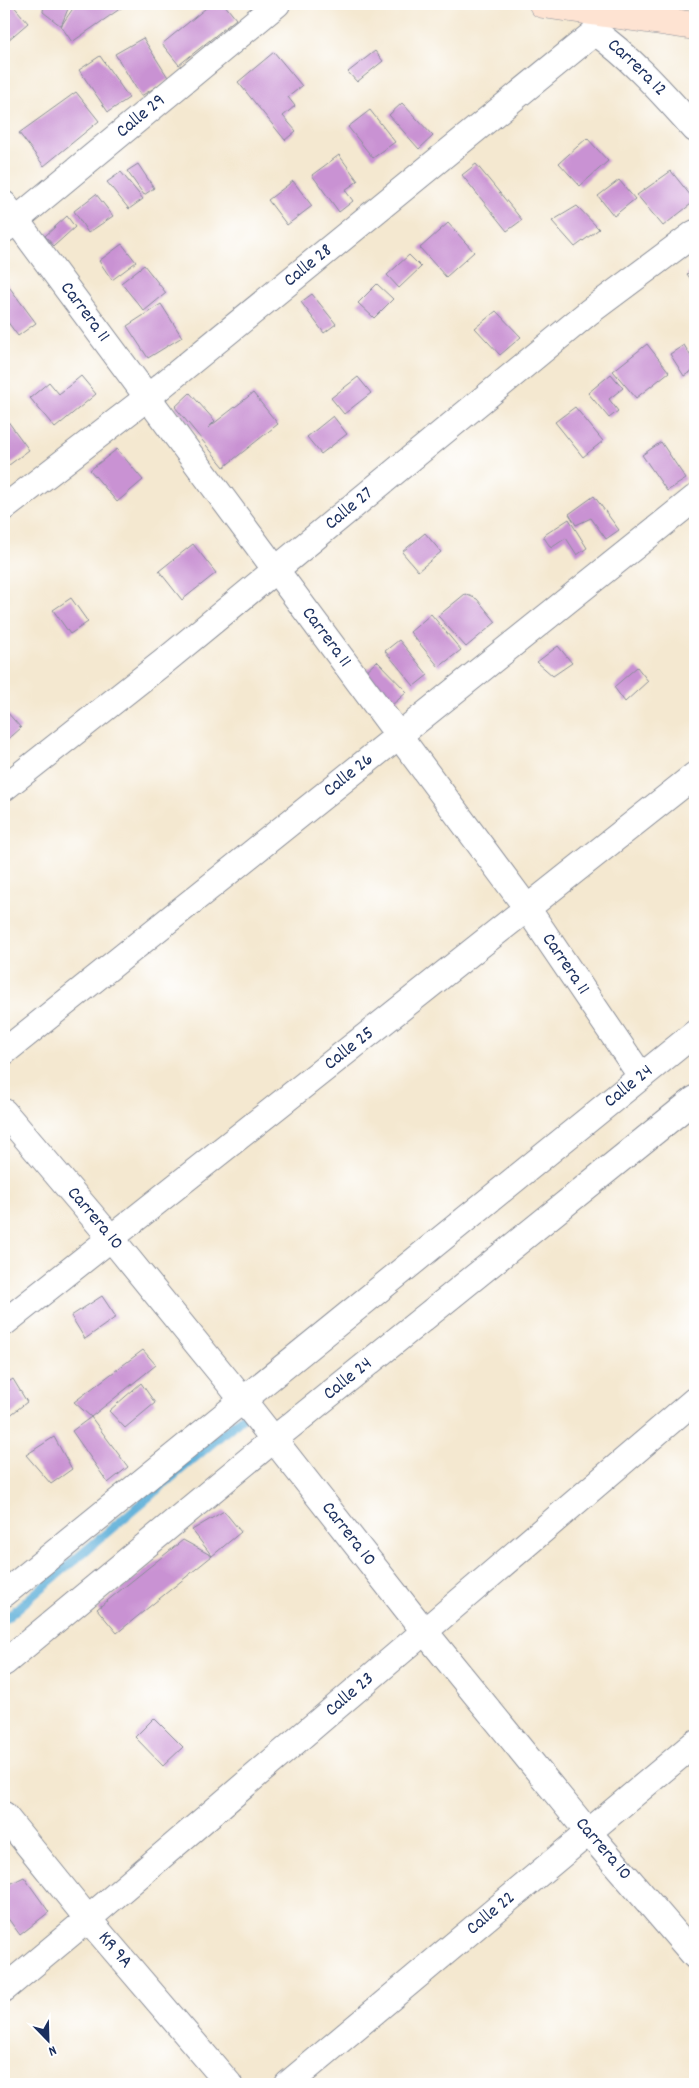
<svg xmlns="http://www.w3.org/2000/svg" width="699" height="2088" font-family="Dekko,sans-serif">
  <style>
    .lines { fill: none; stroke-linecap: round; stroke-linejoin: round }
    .stream { stroke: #5dafd8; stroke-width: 9 }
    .building { fill: #c992d3 }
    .street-casing { stroke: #888c97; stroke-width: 28 }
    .secondary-casing { stroke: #888c97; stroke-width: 29 }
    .street { stroke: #fff; stroke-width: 26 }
    .secondary { stroke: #fee3d2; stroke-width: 28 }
    .labels { text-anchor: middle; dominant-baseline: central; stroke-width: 4; stroke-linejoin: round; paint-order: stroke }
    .street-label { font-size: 19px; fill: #1b2f5e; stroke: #fff }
  </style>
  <rect width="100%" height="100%" fill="#fff"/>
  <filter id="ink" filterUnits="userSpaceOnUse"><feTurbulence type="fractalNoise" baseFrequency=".02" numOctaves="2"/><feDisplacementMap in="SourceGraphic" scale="10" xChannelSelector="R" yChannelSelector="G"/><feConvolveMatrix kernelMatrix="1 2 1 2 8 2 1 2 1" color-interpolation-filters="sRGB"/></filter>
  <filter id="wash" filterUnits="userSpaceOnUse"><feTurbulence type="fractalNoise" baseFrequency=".0096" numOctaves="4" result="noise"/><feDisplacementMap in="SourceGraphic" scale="20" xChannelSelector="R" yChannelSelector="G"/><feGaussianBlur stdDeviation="1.12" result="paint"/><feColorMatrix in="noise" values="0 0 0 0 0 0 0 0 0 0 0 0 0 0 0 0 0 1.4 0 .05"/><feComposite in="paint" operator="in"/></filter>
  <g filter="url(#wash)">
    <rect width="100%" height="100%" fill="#f4e8d0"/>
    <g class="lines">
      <!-- stream -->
      <path class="stream" d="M4,1620L250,1411"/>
    </g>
    <g id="blocks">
      <!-- building -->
      <g class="building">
        <path d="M4,4H12L28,23L7,41L4,36Z"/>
        <path d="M44,4H70L61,26L76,4H120L124,6L72,42L61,26L43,12Z"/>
        <path d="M211,4H224L236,19L179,65L162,44Z"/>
        <path d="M143,38L169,79L141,96L115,54Z"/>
        <path d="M375,51L383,61L357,82L348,72Z"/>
        <path d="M274,52L302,86L288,97L295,106L283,116L296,131L285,140L238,82Z"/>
        <path d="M100,56L129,98L108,112L79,70Z"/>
        <path d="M76,92L99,121L44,166L19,133Z"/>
        <path d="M402,103L433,136L419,149L389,115Z"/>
        <path d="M370,110L395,142L373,158L348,127Z"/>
        <path d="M587,138L608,161L580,186L559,163Z"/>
        <path d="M339,155L358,181L345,190L353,201L339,212L312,175Z"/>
        <path d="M138,164L154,188L144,195L127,171Z"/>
        <path d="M476,164L522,220L507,231L462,175Z"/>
        <path d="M671,171L695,201L663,226L637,195Z"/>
        <path d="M121,172L143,199L129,209L107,182Z"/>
        <path d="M619,180L635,199L614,216L598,196Z"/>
        <path d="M293,181L312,206L287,225L268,200Z"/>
        <path d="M96,194L113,216L88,233L74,211Z"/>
        <path d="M577,206L599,229L575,247L552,221Z"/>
        <path d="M67,216L75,227L54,246L45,236Z"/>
        <path d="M448,223L474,252L446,277L420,248Z"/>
        <path d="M122,244L136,262L112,280L99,261Z"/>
        <path d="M409,255L421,267L399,288L387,275Z"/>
        <path d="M144,265L166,293L144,311L121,283Z"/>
        <path d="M695,268V285L687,274Z"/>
        <path d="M4,280L36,323L18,336L4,317Z"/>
        <path d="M377,284L393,299L374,318L358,303Z"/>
        <path d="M312,294L336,324L324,333L301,302Z"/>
        <path d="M161,304L182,337L148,358L127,326Z"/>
        <path d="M496,311L521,337L500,355L475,328Z"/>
        <path d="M647,344L669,372L636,398L613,371Z"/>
        <path d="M684,345L695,363V369L684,376L670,354Z"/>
        <path d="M611,374L623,388L609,399L618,411L609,418L588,393Z"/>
        <path d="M81,376L96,394L55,428L30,398L49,382L59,394Z"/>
        <path d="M358,377L371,393L344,414L331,398Z"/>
        <path d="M190,393L215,421L208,428L253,393L278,424L224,467L175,407Z"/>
        <path d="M575,407L603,441L583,457L555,422Z"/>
        <path d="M4,416L29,450L9,465L4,458Z"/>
        <path d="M333,416L347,434L321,454L307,437Z"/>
        <path d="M661,442L686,479L667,491L642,455Z"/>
        <path d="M117,449L143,480L117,502L90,470Z"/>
        <path d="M594,496L619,530L606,539L591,518L576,525L569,514Z"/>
        <path d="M569,519L587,548L577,555L566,538L551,548L543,536Z"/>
        <path d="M425,533L441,552L418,571L402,552Z"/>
        <path d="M193,544L216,573L182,600L159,571Z"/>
        <path d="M465,594L477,599L496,622L466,647L438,616Z"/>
        <path d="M71,598L88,622L70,634L53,610Z"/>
        <path d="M431,614L461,650L439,667L410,632Z"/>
        <path d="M399,640L428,675L414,686L385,651Z"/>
        <path d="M558,646L572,663L553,676L537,662Z"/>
        <path d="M377,661L407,692L392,705L363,674Z"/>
        <path d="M637,667L648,681L625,702L614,687Z"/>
        <path d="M6,711L21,728L4,743V713Z"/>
        <path d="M102,1296L116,1317L85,1339L71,1316Z"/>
        <path d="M143,1350L156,1365L91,1417L128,1467L108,1483L72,1431L91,1417L74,1402Z"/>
        <path d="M13,1379L27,1402L4,1420V1385Z"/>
        <path d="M141,1383L155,1403L125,1428L109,1411Z"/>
        <path d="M54,1437L72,1469L51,1484L26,1455Z"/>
        <path d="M224,1511L241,1532L212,1556L192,1530Z"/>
        <path d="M183,1540L212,1556L117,1633L97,1609Z"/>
        <path d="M154,1718L183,1747L163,1766L135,1737Z"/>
        <path d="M24,1877L49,1912L20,1935L4,1913V1887Z"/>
      </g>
    </g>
  </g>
  <g filter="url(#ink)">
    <use href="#blocks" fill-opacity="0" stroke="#888c97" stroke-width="1"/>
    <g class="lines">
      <defs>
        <g id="street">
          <path id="s1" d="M595,32C633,59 663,94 695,129"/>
          <path id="s2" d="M4,204L527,908L641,1076"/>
          <path id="s3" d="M4,230L277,4"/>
          <path id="s4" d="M4,508L148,397L595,32L600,14"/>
          <path id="s5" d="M4,788L166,660L589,312L695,233"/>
          <path id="s6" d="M4,1052L695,498"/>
          <path id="s7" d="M4,1112L111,1238L242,1399L425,1632L588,1832L695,1956"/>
          <path id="s8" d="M4,1323L695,775"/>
          <path id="s9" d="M4,1594L695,1033"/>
          <path id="s10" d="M4,1663L273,1440L695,1099"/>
          <path id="s11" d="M4,1815L88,1919L229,2084"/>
          <path id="s12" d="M4,1989L88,1919L695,1400"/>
          <path id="s13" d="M288,2084L695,1743"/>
        </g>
        <path id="secondary" d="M543,4L695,26"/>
      </defs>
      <!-- street casing -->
      <use href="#street" class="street-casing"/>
      <!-- secondary casing -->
      <use href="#secondary" class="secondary-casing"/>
      <!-- street -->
      <use href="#street" class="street"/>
      <!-- secondary -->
      <use href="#secondary" class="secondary"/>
    </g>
  </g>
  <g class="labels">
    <!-- street labels -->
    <g class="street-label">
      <text stroke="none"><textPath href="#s1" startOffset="55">Carrera 12</textPath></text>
      <text stroke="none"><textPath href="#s3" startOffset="178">Calle 29</textPath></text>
      <text stroke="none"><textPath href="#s4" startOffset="389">Calle 28</textPath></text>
      <text stroke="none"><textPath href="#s2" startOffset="135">Carrera 11</textPath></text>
      <text stroke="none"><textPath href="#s5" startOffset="444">Calle 27</textPath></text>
      <text stroke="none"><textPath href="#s2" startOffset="540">Carrera 11</textPath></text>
      <text stroke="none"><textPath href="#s6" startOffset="442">Calle 26</textPath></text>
      <text stroke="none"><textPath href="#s2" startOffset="945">Carrera 11</textPath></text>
      <text stroke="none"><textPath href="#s8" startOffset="441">Calle 25</textPath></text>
      <text stroke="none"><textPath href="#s9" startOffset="805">Calle 24</textPath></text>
      <text stroke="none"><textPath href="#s7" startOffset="140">Carrera 10</textPath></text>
      <text stroke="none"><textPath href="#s10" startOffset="446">Calle 24</textPath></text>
      <text stroke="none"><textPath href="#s7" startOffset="545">Carrera 10</textPath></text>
      <text stroke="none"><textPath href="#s12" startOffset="454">Calle 23</textPath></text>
      <text stroke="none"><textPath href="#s7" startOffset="950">Carrera 10</textPath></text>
      <text stroke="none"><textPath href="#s13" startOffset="265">Calle 22</textPath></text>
      <text stroke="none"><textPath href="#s11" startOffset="175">KR 9A</textPath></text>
    </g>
  </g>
  <!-- margin -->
  <rect width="699" height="2088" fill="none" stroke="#fff" stroke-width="20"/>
  <!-- north arrow -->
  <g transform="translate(48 2040) rotate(157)" stroke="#ffffff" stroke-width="4" paint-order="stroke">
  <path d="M0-4L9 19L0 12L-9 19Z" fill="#1b2f5e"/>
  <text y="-8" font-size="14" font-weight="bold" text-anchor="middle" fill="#1b2f5e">N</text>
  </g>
</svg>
